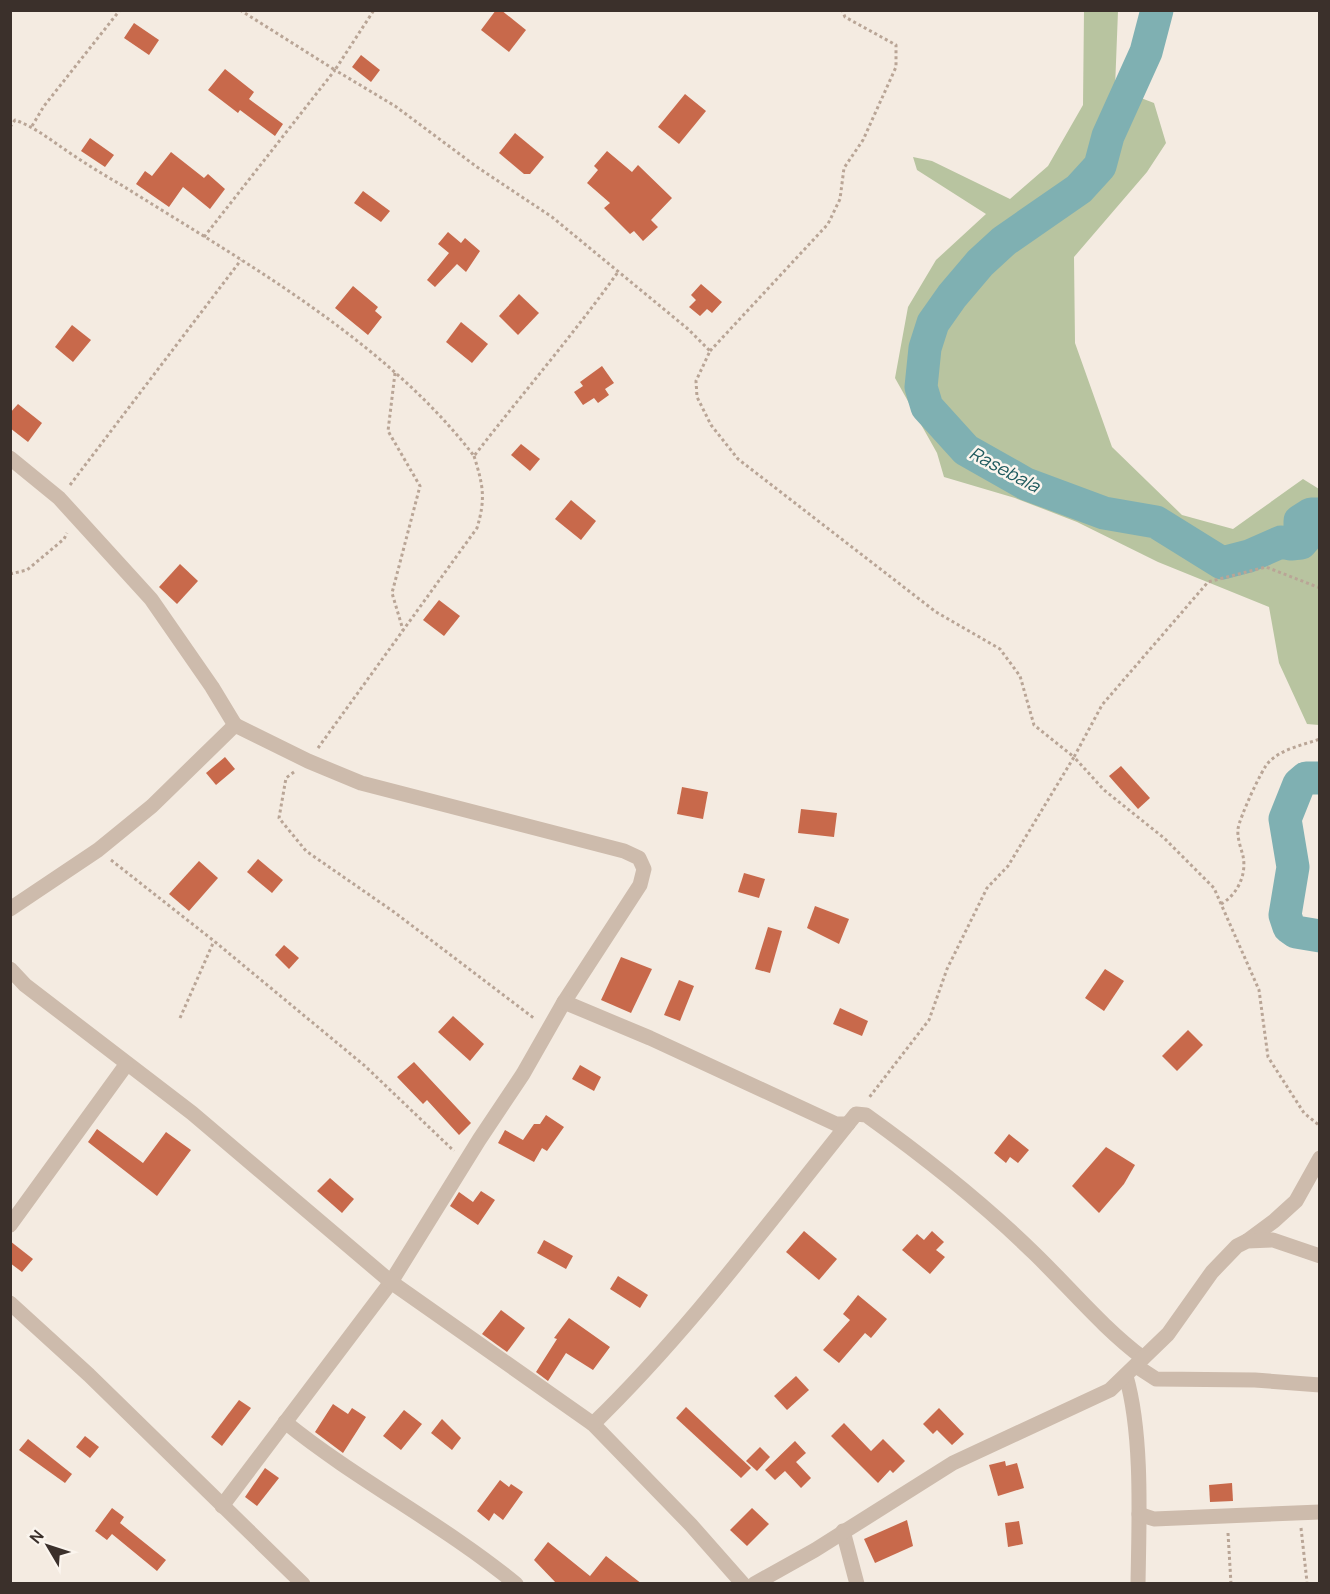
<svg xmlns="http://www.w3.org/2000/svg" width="1330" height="1594" font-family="Manrope,sans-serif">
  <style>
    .green { fill: #b8c4a0 }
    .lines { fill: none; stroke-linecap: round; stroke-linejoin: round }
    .river { stroke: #7fb0b2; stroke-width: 33 }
    .building { fill: #c8694b }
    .path { stroke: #b9a596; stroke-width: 3; stroke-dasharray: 3 3; stroke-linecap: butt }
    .minor { stroke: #cdbbac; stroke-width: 15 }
    .labels { text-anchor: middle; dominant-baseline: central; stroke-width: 5; stroke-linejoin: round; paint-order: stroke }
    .water-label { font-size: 18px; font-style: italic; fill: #1f5a5e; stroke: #fbf5ee }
  </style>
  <rect width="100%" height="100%" fill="#f4ebe1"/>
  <!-- green -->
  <path class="green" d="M1084,11H1118L1115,88L1154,103L1166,143L1147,172L1074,257L1075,343L1112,447L1182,515L1233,529L1303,479L1319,489V725L1307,724L1279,663L1269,607L1158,562L1077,522L1015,498L944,477L937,453L895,378L908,307L936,260L986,214L917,170L913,157L932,161L1010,199L1048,166L1083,105Z"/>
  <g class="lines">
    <!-- river -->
    <g class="river">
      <path d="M1157,10L1146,52L1108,136L1100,166L1079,189L1004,241L980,263L952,296L933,323L925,348L921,387L927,407L966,450L1026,484L1104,513L1156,522L1222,563L1249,556L1281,542L1291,544L1301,543L1307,536L1300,527V521L1311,514H1320"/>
      <path d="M1320,778H1306L1299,784L1285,819L1293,867L1285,915L1289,927L1296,932L1320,936"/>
    </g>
  </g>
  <!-- building -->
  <g class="building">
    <path d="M496,10H501L526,30L509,52L481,30Z"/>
    <path d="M134,23L159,40L149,55L124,38Z"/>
    <path d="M361,55L380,70L371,82L352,67Z"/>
    <path d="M225,69L254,92L249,99L283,124L275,136L240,110L238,113L208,90Z"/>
    <path d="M685,94L706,111L679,144L658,127Z"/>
    <path d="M515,133L544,157L530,174H524L499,153Z"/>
    <path d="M90,138L114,155L105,167L81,151Z"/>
    <path d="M607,151L632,172L638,165L672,198L651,220L658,227L643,241L634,231L630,234L604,208L610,203L587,183L598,170L594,166Z"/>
    <path d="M171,152L204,178L208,174L225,189L210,209L183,187L169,207L136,184L145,171L152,176Z"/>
    <path d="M363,191L390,211L381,222L354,203Z"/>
    <path d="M448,232L461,243L465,238L480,251L466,272L457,264L435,287L427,280L449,253L438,244Z"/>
    <path d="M701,284L722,302L712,313L707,309L700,316L689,307L696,300L691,295Z"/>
    <path d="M353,286L378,307L375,311L382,317L368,335L335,308Z"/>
    <path d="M519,294L539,313L518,335L499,316Z"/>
    <path d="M461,322L488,344L472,363L446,342Z"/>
    <path d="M72,325L91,340L73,362L55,347Z"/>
    <path d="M602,366L614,383L605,389L609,395L598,403L594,398L583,405L574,392L583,386L580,382Z"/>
    <path d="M18,404L42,423L28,442L10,428V413Z"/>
    <path d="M521,444L540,459L530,471L511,455Z"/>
    <path d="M571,500L596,521L581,540L555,519Z"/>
    <path d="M180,564L198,581L177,604L159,587Z"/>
    <path d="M439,600L460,616L444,636L423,620Z"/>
    <path d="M225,757L235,769L216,785L206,773Z"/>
    <path d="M1121,766L1150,798L1138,809L1109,776Z"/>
    <path d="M682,787L708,792L703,819L677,814Z"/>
    <path d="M801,809L837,813L834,837L798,833Z"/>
    <path d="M258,859L283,880L272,893L247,872Z"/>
    <path d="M199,861L218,878L189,911L169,894Z"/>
    <path d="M744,873L765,879L759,898L738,892Z"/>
    <path d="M815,906L849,919L839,944L807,928Z"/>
    <path d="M768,927L782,931L770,973L755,969Z"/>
    <path d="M284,945L299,958L289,969L275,955Z"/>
    <path d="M621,957L652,969L631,1013L601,1000Z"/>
    <path d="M1105,969L1124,981L1104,1011L1085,998Z"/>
    <path d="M679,980L694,986L680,1021L664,1015Z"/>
    <path d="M840,1008L868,1021L862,1036L833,1024Z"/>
    <path d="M453,1016L484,1044L470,1061L438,1032Z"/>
    <path d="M1188,1030L1203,1045L1177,1071L1162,1056Z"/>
    <path d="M414,1062L471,1123L459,1135L427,1100L423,1104L397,1077Z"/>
    <path d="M580,1065L601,1077L594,1091L572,1079Z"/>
    <path d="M546,1115L564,1127L547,1151L542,1148L534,1162L498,1143L505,1130L523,1140L534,1124H540Z"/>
    <path d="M97,1129L143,1163L166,1132L191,1150L157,1196L88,1142Z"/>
    <path d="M1009,1134L1029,1150L1018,1163L1010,1157L1006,1163L994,1153Z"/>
    <path d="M1106,1147L1135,1165L1124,1184L1099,1213L1072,1186Z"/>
    <path d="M330,1178L354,1199L342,1213L317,1191Z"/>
    <path d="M481,1191L495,1200L478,1225L450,1206L459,1192L473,1202Z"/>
    <path d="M804,1231L837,1259L819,1280L786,1252Z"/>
    <path d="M932,1231L944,1242L936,1250L945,1257L930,1274L902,1250L917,1234L924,1240Z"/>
    <path d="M544,1240L573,1256L566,1269L537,1253Z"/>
    <path d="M10,1241L33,1259L22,1272L10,1263Z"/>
    <path d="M618,1276L648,1295L640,1308L610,1289Z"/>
    <path d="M858,1295L887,1319L871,1338L865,1333L839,1363L823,1350L850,1320L843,1314Z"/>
    <path d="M501,1310L525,1328L507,1352L482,1334Z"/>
    <path d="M569,1318L610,1347L593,1370L566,1353L548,1381L536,1372L557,1339L554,1338Z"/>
    <path d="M796,1376L809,1390L787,1410L774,1396Z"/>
    <path d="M239,1400L251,1408L222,1446L211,1437Z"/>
    <path d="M333,1404L348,1414L352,1408L366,1417L343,1453L315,1432Z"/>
    <path d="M686,1407L751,1468L741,1478L676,1418Z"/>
    <path d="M939,1408L964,1434L952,1445L937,1430L933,1434L923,1424Z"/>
    <path d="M404,1410L422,1424L401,1450L383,1436Z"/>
    <path d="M442,1419L461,1438L452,1450L431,1433Z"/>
    <path d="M844,1423L871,1451L883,1439L905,1461L893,1473L890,1470L878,1483L831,1436Z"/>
    <path d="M85,1436L99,1447L90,1458L76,1447Z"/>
    <path d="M28,1439L72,1474L65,1483L19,1450Z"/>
    <path d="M795,1441L806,1453L796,1462L811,1478L801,1488L785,1471L775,1480L765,1470Z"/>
    <path d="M760,1447L770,1457L757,1471L746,1461Z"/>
    <path d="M1005,1461L1006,1466L1017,1463L1024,1488L998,1496L989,1465Z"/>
    <path d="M265,1468L279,1478L257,1506L245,1497Z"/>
    <path d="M500,1480L509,1487L511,1484L523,1492L503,1520L494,1513L489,1521L477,1511Z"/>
    <path d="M1232,1483L1233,1501L1210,1502L1209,1485Z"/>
    <path d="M112,1508L124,1517L120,1523L166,1560L157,1571L112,1534L107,1540L95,1531Z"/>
    <path d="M752,1508L769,1524L747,1546L730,1530Z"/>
    <path d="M907,1520L913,1546L875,1563L864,1539Z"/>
    <path d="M1019,1521L1023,1544L1008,1547L1005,1523Z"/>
    <path d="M548,1542L590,1576L606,1556L642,1584H557L534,1560Z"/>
  </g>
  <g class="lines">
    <!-- path -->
    <g class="path">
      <path d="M240,10L335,70L374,10"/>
      <path d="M32,126L44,106L120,10"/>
      <path d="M10,127L15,120C37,128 53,142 73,155C89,166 106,176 123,186C244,262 386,341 474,456C522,394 573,335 618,272"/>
      <path d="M204,237L335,70L395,106L477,167L552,217L688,329L710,351L696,381L697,397L711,425L738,459L936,612L1000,649L1020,676L1034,725L1074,757L1008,866L987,888L947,969L929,1020L868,1099"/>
      <path d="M710,351L828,224L840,199L844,168L863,140L896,67V45L845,17L842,10"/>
      <path d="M395,373L388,431L420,486L392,593L403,630"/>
      <path d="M70,485L241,260"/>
      <path d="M10,574L27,570L64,539L67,533"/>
      <path d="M1320,588L1266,567L1208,582L1102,705L1074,757L1104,790L1164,838L1214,888L1259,990L1268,1057L1304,1113L1320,1126"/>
      <path d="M318,748L477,528C486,498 483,485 474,456"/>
      <path d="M294,772L286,778L279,818L306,851L394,912L535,1019"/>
      <path d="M111,860L214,941L365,1066L454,1151"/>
      <path d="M1221,904C1237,895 1247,875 1243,856C1241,848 1237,838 1238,829C1239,819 1262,768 1269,762C1281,749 1303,745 1320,739"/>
      <path d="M180,1018L214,941"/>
      <path d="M1301,1528L1307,1582"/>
      <path d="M1228,1533L1231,1584"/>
    </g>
    <!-- minor -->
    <g class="minor">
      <path d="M10,458L59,498L151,599L212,687L235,725"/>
      <path d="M10,909L98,850L152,806L235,725L308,761L361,783L624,851L639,858L644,869L640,885L564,1002L523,1074L479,1140L391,1282L222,1506"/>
      <path d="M10,969L25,985L192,1113L391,1282L593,1424L691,1525L743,1584"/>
      <path d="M564,1002L650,1038L836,1124H848"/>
      <path d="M10,1225L126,1065"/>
      <path d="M1247,1241L1274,1221L1296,1201L1320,1158"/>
      <path d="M10,1303L89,1375L303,1584"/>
      <path d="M1136,1366L1156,1379L1255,1380L1320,1385"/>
      <path d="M1126,1376C1143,1435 1139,1521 1138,1584"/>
      <path d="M285,1422C358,1481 443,1524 516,1584"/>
      <path d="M593,1424C690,1330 771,1219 856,1114L866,1115C926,1158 983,1203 1035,1254C1071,1289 1103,1328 1143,1358"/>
      <path d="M1139,1514L1154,1519L1320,1512"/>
      <path d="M843,1531L857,1584"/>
      <path d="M754,1584L815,1550L953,1463L1110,1390L1168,1334L1212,1272L1237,1246L1247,1241L1273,1240L1320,1256"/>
    </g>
  </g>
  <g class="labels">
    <!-- water labels -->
    <g class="water-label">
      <text transform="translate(1005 469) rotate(28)">Rasebala</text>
    </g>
  </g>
  <!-- border -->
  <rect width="1330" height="1594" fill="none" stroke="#3b302b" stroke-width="24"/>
  <!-- north arrow -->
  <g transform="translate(48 1546) rotate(309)" stroke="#fbf5ee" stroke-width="4.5" paint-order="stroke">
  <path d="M0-4.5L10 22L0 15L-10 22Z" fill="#3b302b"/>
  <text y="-9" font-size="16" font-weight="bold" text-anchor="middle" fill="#3b302b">N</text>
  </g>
</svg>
